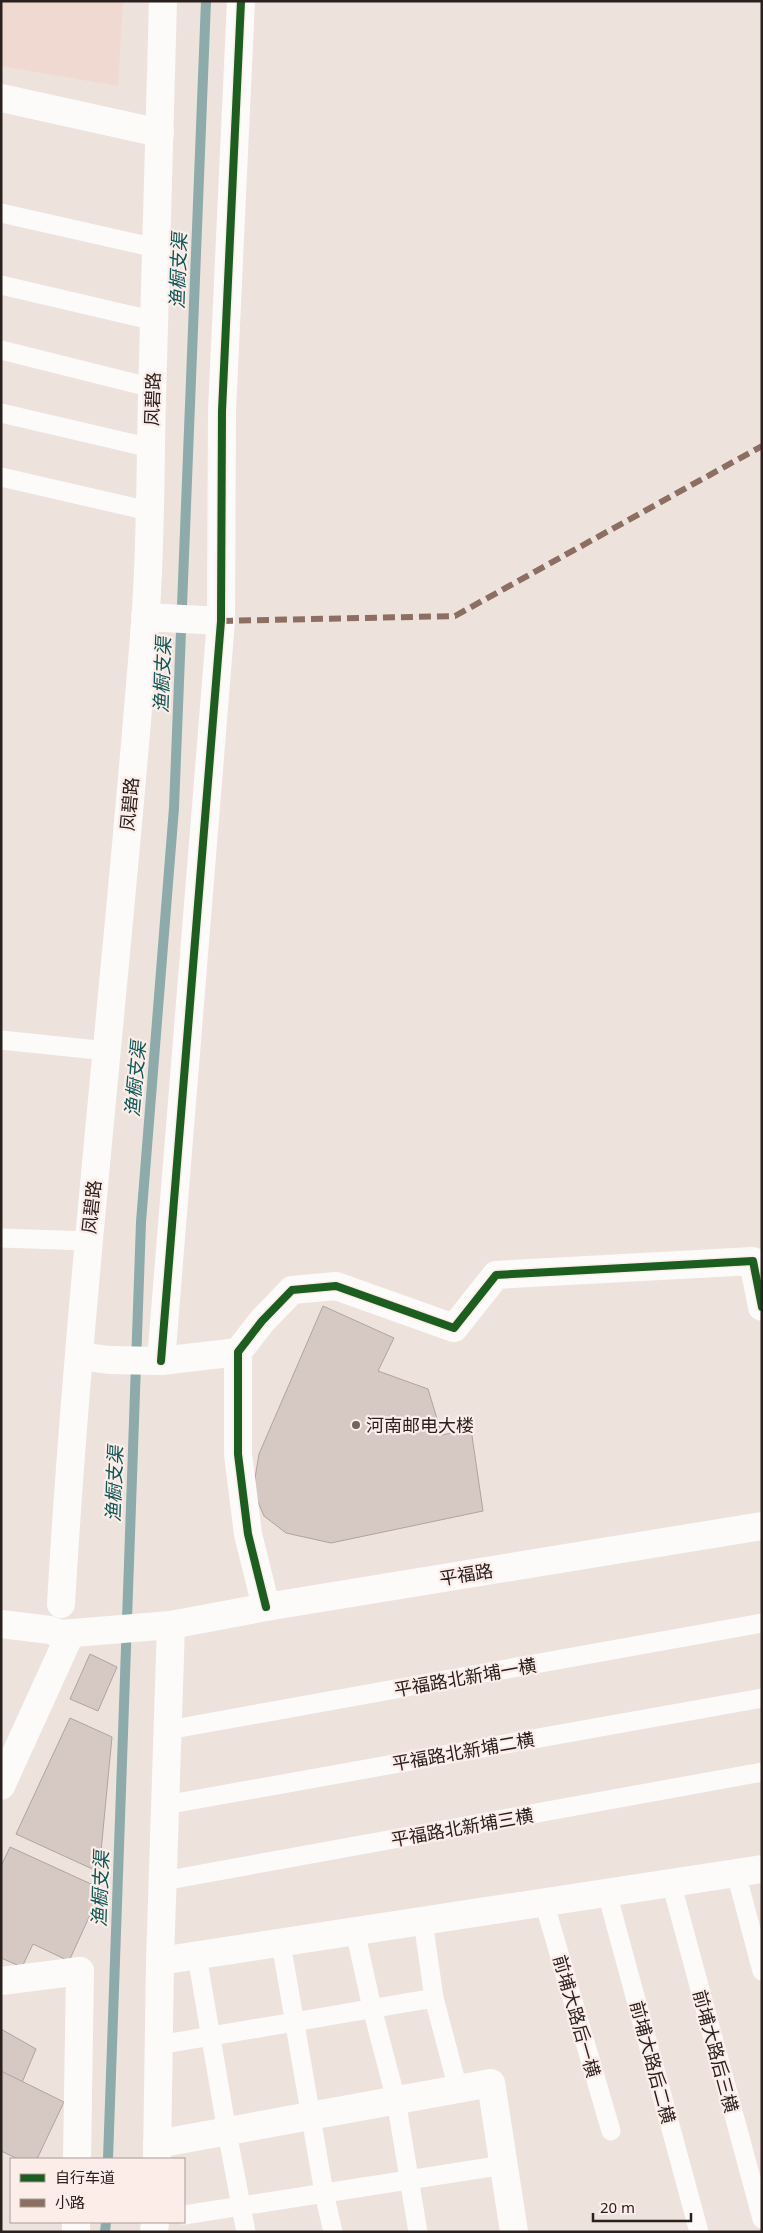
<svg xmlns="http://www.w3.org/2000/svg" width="763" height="2233" font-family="'Noto Sans','Noto Sans SC',sans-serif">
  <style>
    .built { fill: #f0d9d0 }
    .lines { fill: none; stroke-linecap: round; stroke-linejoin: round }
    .stream { stroke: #8dabaa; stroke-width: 10 }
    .building { fill: #d6c9c4; stroke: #aea4a0 }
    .service { stroke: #fcfbfa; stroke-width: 19 }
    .minor { stroke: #fcfbfa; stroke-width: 28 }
    .tertiary { stroke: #fcfbfa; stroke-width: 28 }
    .secondary { stroke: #fcfbfa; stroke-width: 28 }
    .primary { stroke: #fcfbfa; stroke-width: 28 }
    .quiet { stroke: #8d6e63; stroke-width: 6; stroke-dasharray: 12 6; stroke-linecap: butt }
    .cycleway-casing { stroke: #fcede8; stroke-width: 11 }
    .cycleway { stroke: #1b5e20; stroke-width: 8 }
    .poi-dot { fill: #6f6561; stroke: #fcede8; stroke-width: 2 }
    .labels { text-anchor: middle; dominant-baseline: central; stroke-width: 4.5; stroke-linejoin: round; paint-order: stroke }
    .street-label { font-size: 18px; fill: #2a211e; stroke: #fcede8 }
    .poi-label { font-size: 18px; fill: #2a211e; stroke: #fcede8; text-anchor: start }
    .water-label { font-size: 19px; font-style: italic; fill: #0d5757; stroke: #fcede8 }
  </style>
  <rect width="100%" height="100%" fill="#eee2dd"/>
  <!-- built -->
  <path class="built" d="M1,1H123L118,86L1,66Z"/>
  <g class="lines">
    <!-- stream -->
    <g class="stream">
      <path d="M108,2159L141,1222L174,808L206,1"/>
      <path d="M105,2232L106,2222"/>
    </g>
  </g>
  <!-- building -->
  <g class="building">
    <path d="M323,1306L394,1338L378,1371L428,1389L442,1435L471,1429L483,1511L331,1543L286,1533L264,1516L253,1490L259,1454Z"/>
    <path d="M90,1654L117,1667L98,1711L70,1699Z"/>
    <path d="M70,1718L112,1737L99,1872L16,1834Z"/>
    <path d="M10,1847L102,1889L69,1961L33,1944L22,1967L1,1958V1866Z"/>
    <path d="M1,2029L36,2049L9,2114L1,2111Z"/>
    <path d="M1,2071L64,2102L37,2159H18L1,2151Z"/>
  </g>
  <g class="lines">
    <!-- service -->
    <g class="service">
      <path d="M1,213L156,248"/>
      <path d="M1,285L155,321"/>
      <path d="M1,350L153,388"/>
      <path d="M1,413L151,448"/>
      <path d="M1,477L149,511"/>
      <path d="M1,1040L107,1051"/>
      <path d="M1,1238L88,1241"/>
      <path d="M168,1730L762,1623"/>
      <path d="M165,1805L762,1698"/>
      <path d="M736,1873L762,1971"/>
      <path d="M163,1881L762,1772"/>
      <path d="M671,1882L762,2219"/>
      <path d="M607,1893L699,2232"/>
      <path d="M544,1902L611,2131"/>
      <path d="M423,1921L434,1998L458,2089"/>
      <path d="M355,1931L372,2008L396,2100L418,2232"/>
      <path d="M281,1943L324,2193L333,2232"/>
      <path d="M197,1956L227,2132L246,2232"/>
      <path d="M159,2045L434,1998"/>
      <path d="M184,2215L504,2165"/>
    </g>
    <!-- minor -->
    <g class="minor">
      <path d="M1,98L160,133"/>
      <path d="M145,617L221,621"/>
      <path d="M238,1352L262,1321L292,1290L336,1286L454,1328L496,1275L753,1261L762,1307"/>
      <path d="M161,1361L221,621L222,411L241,1"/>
      <path d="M157,2144L491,2083L514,2232"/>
      <path d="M77,2159L80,1971"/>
      <path d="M76,2232V2222"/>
    </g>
    <!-- tertiary -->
    <g class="tertiary">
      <path d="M80,1356L109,1360L161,1361L238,1352V1454L248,1534L266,1607"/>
      <path d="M1,1624L50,1630L61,1634L171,1625L266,1607L762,1526"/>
      <path d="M160,1961L762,1869"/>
      <path d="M1,1981L80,1971"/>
      <path d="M157,2159L160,1961L171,1625"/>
      <path d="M154,2232L155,2222"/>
    </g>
    <!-- secondary -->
    <path class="secondary" d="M61,1604C80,1276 120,950 145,623C151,548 150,472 152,397C156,265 160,133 163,1"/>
    <!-- primary -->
    <path class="primary" d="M1,1786L68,1639"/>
    <!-- quiet -->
    <path class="quiet" d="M221,621L455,616L762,446"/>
    <defs>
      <g id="cycleway">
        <path d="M161,1361L221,621L222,411L241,1"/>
        <path d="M266,1607L248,1534L238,1454V1352L262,1321L292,1290L336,1286L454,1328L496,1275L753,1261L762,1307"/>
      </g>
    </defs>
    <!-- cycleway casing -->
    <use href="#cycleway" class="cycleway-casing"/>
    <!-- cycleway -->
    <use href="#cycleway" class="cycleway"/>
  </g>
  <!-- markers -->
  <circle class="poi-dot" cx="356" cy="1425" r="5"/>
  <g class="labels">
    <!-- street labels -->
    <g class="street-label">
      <text transform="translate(152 399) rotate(-88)">凤碧路</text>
      <text transform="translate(129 804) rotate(-85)">凤碧路</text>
      <text transform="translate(91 1207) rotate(-84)">凤碧路</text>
      <text transform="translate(466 1574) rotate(-9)">平福路</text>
      <text transform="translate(465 1677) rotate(-10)">平福路北新埔一横</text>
      <text transform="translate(463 1751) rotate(-10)">平福路北新埔二横</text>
      <text transform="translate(462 1827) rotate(-10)">平福路北新埔三横</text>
      <text transform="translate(577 2016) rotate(74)">前埔大路后一横</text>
      <text transform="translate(716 2051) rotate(75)">前埔大路后三横</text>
      <text transform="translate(653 2062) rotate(75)">前埔大路后二横</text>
    </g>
    <!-- poi labels -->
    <g class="poi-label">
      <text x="366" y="1425">河南邮电大楼</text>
    </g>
    <!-- water labels -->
    <g class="water-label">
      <text transform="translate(178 271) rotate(-88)">渔橱支渠</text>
      <text transform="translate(162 675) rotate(-88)">渔橱支渠</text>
      <text transform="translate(135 1079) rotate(-85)">渔橱支渠</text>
      <text transform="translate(114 1484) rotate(-88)">渔橱支渠</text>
      <text transform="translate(100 1889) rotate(-88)">渔橱支渠</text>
    </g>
  </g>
  <!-- border -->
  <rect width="763" height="2233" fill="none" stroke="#2a211e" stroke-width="5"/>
  <!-- legend -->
  <rect x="10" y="2158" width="175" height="65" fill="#fcede8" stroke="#a89b97"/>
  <rect x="20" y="2174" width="25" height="8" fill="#1b5e20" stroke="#a89b97"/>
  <text x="55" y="2183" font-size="15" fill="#2a211e">自行车道</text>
  <rect x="20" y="2199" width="25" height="8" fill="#8d6e63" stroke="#a89b97"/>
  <text x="55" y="2208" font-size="15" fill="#2a211e">小路</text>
  <!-- scale -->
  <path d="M593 2213v8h98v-8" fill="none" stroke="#2a211e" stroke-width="2.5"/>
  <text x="600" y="2213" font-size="15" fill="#2a211e" stroke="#fcede8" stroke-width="4" paint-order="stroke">20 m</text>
</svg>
